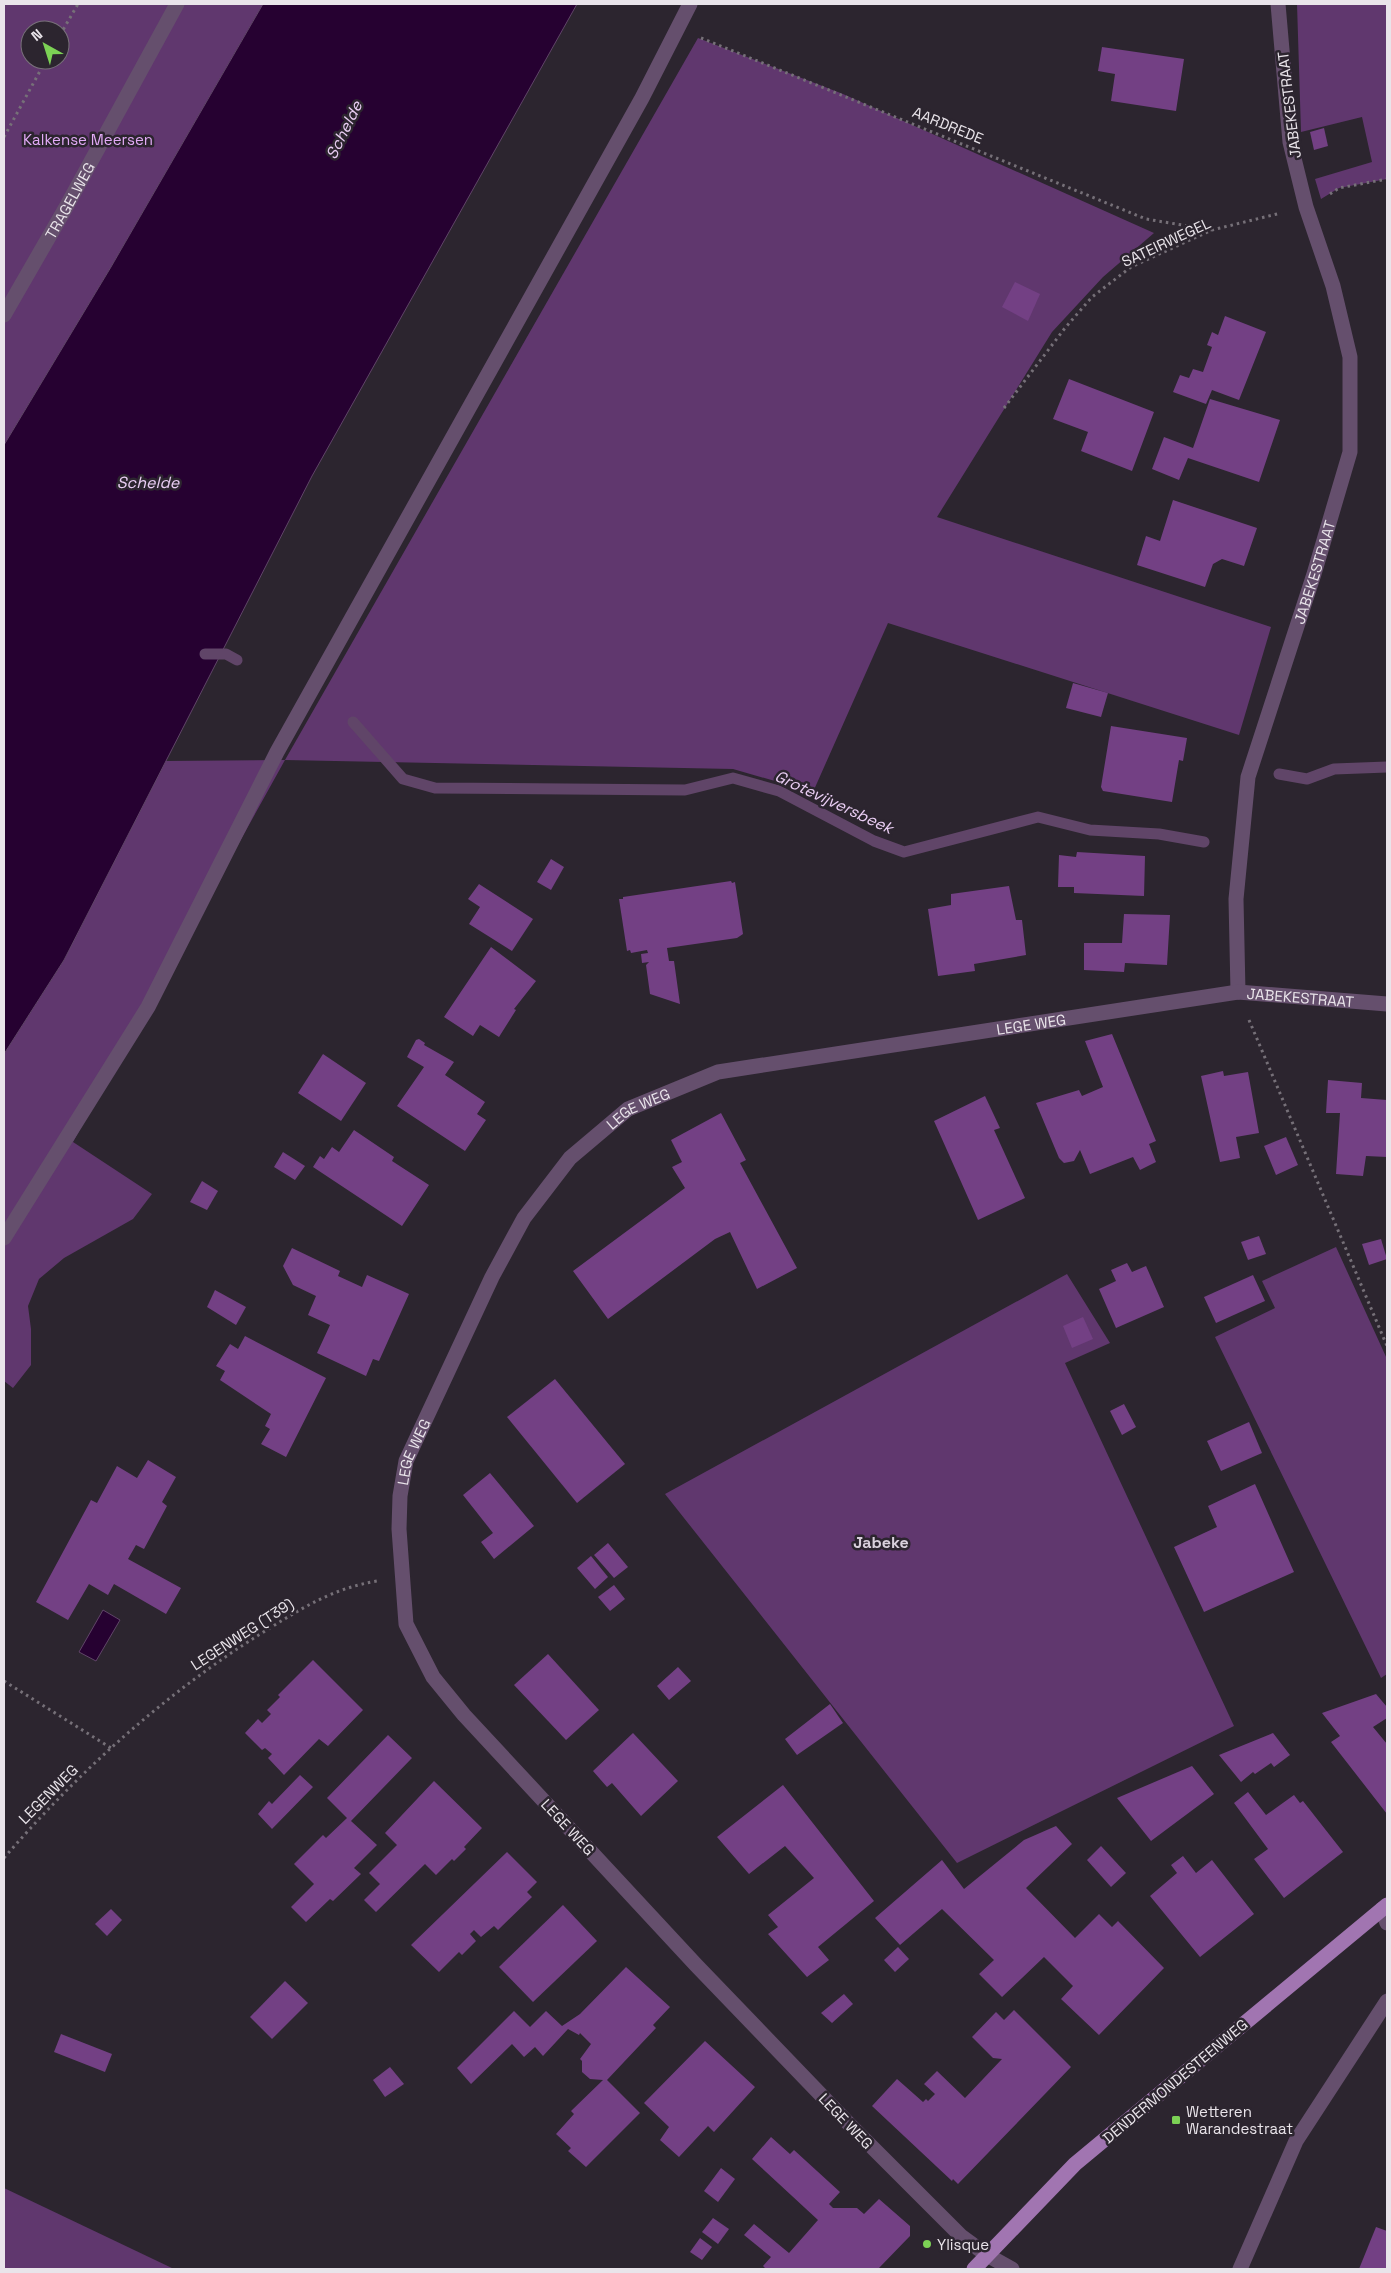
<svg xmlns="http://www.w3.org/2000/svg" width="1391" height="2273" font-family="'Space Grotesk',sans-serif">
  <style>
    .green { fill: #60376e; fill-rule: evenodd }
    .water { fill: #260131; stroke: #604568 }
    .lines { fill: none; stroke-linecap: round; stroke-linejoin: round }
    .stream { stroke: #604568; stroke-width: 11 }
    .building { fill: #734084 }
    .path { stroke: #767078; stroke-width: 3; stroke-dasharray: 2.5 4; stroke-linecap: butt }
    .minor { stroke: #654f6d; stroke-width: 15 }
    .major { stroke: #a175b1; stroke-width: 15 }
    .poi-dot { fill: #7cd155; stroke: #2c252f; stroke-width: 2 }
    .labels { text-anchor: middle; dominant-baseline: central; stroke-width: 5; stroke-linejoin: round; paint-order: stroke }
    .street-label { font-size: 15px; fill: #e9e4ea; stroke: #2c252f }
    .park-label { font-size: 15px; fill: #e3abf7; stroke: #2c252f }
    .poi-label { font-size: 15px; fill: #e9e4ea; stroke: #2c252f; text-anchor: start }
    .water-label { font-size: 16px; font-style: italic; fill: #eacef4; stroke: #2c252f }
    .neighbourhood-label { font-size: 16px; font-weight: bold; fill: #d9d0dc; stroke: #2c252f }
  </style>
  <rect width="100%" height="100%" fill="#2c252f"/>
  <!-- green -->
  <g class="green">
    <path d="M4,4H263L111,267L4,445ZM30,30H60V60H30Z"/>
    <path d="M1297,4H1387V179L1339,188L1321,199L1315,179L1372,162L1362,117L1301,132Z"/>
    <path d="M698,38L843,94L1154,233L1103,277L1052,332L937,517L1271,627L1239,735L888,623L813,792L733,769L285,760L73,1142L152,1194L133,1219L64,1258L39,1279L28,1306L31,1329V1365L13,1388L4,1381V1054L64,960L165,761L285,760Z"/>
    <path d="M1336,1247L1387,1359V1674L1381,1678L1215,1337L1275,1308L1262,1281Z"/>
    <path d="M1067,1274L1110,1343L1065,1363L1234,1726L957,1863L665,1494Z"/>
    <path d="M4,2188L174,2269H4Z"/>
  </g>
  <!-- water -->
  <g class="water">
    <path d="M263,4H577L312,476L64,960L4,1054V445L111,267Z"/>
    <path d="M103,1610L120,1620L96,1661L79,1652Z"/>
  </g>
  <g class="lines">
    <!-- stream -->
    <g class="stream">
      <path d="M205,654H226L237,660"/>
      <path d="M353,722L403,779L435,788L685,790L733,778L779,791L874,841L904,852L1038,817L1090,830L1159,834L1204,842"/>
      <path d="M1279,774L1307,779L1334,769L1387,767"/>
    </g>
  </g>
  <!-- building -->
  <g class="building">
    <path d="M1102,47L1184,59L1176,111L1111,101L1115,74L1098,71Z"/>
    <path d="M1324,128L1328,146L1314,150L1310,132Z"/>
    <path d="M1015,282L1040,294L1028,321L1002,307Z"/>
    <path d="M1225,316L1266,332L1239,400L1212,390L1206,404L1173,392L1180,375L1189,378L1193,369L1203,372L1212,347L1207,345L1212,332L1218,335Z"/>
    <path d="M1069,379L1154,412L1132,471L1081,451L1088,432L1053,419Z"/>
    <path d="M1210,399L1280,420L1259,482L1188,458L1179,480L1152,469L1164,437L1193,448Z"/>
    <path d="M1173,500L1257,528L1244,566L1222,559L1213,564L1205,587L1137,565L1146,536L1160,541Z"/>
    <path d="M1073,683L1108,693L1101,717L1066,708Z"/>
    <path d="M1111,726L1187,738L1183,761L1179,760L1172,802L1103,791L1101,787Z"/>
    <path d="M1077,852L1145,856L1144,896L1074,893V887H1058L1059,855L1076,857Z"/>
    <path d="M551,859L564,867L551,890L537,882Z"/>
    <path d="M731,881L732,883L735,882L743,934L737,938L667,948L669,961H674L680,1004L650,994L646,965L649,962L642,963L641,954L648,953L647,950L631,953L630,950L627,951L619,899H623V897Z"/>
    <path d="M479,884L533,919L512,951L469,924L480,907L468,899Z"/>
    <path d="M1009,886L1016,920H1022L1026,955L974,964L975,971L938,976L928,909L951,905V894Z"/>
    <path d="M1124,914L1170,915L1167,965L1125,963L1124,972L1084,970V943H1122Z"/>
    <path d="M491,947L536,981L514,1009L516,1010L499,1037L480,1025L473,1036L444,1017Z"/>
    <path d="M1112,1034L1156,1141L1149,1144L1156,1162L1140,1170L1133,1157L1090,1174L1080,1150L1074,1161L1064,1163L1059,1158L1036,1103L1079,1090L1082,1096L1103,1087L1085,1041Z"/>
    <path d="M419,1039L425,1043L424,1045L454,1062L445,1075L485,1102L477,1114L486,1120L465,1151L397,1106L424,1067L407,1057L416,1040Z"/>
    <path d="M323,1054L366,1083L341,1121L298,1093Z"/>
    <path d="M1223,1071L1224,1076L1248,1072L1259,1133L1236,1137L1240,1158L1220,1162L1201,1076Z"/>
    <path d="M1328,1080L1362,1083L1361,1098L1387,1100V1157L1366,1156L1363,1176L1336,1174L1340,1113H1326Z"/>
    <path d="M985,1096L1000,1128L994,1130L1025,1198L978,1220L934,1121Z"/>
    <path d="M721,1113L746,1160L740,1163L797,1268L757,1289L730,1232L715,1239L608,1319L573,1271L685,1188L672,1167L682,1162L671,1140Z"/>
    <path d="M354,1130L394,1157L392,1161L429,1185L402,1226L313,1167L320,1156L324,1159L332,1147L339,1152Z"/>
    <path d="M1286,1137L1298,1165L1276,1175L1264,1146Z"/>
    <path d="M283,1152L305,1166L295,1180L274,1167Z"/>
    <path d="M202,1181L218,1191L207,1210L190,1202Z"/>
    <path d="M1259,1236L1266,1254L1248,1260L1241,1242Z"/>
    <path d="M1381,1239L1387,1259L1369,1265L1362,1244Z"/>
    <path d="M292,1248L340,1271L338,1276L362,1287L367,1275L409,1294L379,1361L373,1359L366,1376L317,1353L330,1325L308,1315L316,1296L293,1285L283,1266Z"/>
    <path d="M1127,1263L1132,1272L1146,1266L1164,1307L1116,1328L1099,1289L1116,1281L1111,1270Z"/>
    <path d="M1253,1275L1265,1301L1216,1323L1204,1297Z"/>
    <path d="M215,1290L246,1307L236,1325L207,1307Z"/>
    <path d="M1083,1317L1093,1339L1072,1348L1063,1326Z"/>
    <path d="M245,1336L326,1378L286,1457L261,1444L270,1429L265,1426L271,1414L220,1380L225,1371L216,1366L230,1344L238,1349Z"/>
    <path d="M555,1379L625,1464L577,1503L507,1417Z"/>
    <path d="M1124,1404L1136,1427L1122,1435L1110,1411Z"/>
    <path d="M1249,1422L1262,1453L1221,1471L1207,1441Z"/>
    <path d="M148,1460L176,1477L162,1502L167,1506L144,1549L136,1545L128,1559L181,1588L166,1614L114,1584L108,1595L89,1584L68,1620L36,1602L91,1500L97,1503L117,1466L137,1478Z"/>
    <path d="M490,1473L534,1526L494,1559L481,1542L493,1533L463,1495Z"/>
    <path d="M1255,1484L1294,1572L1204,1612L1174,1547L1217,1527L1208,1506Z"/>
    <path d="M608,1543L628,1567L614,1578L594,1555Z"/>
    <path d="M591,1556L608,1577L595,1589L577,1568Z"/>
    <path d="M614,1585L625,1599L610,1611L598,1597Z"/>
    <path d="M548,1654L599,1710L566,1740L514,1685Z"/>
    <path d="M313,1660L363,1710L328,1746L319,1739L284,1775L268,1758L272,1754L265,1748L262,1750L245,1733L258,1719L262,1723L271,1714L267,1710L280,1697L278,1695Z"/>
    <path d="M678,1667L691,1681L669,1700L657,1686Z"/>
    <path d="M1376,1694L1387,1707V1718L1373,1727L1387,1744V1814L1331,1742L1340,1736L1322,1713Z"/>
    <path d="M830,1704L843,1723L797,1755L785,1739Z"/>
    <path d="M633,1733L678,1781L641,1816L612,1783L607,1787L593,1771Z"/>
    <path d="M1273,1733L1290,1755L1274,1767L1271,1763L1255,1774L1253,1772L1241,1782L1219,1755Z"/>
    <path d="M388,1735L412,1758L351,1821L377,1845L354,1868L361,1874L333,1901L330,1899L306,1922L291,1907L314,1884L294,1864L323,1835L326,1838L347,1818L327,1798Z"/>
    <path d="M1192,1766L1214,1794L1151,1841L1117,1798Z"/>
    <path d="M300,1775L313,1787L272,1829L258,1814L269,1801L272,1804Z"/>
    <path d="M434,1781L482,1828L464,1847L466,1849L454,1861L452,1859L436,1875L425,1864L376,1912L364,1900L380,1884L369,1873L397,1845L385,1833Z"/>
    <path d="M783,1785L874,1901L818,1947L829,1960L807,1977L768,1934L778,1927L768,1915L814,1878L785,1846L749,1874L717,1837Z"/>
    <path d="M1248,1792L1266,1815L1294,1795L1300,1803L1303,1801L1343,1852L1284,1898L1254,1859L1268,1849L1234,1803Z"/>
    <path d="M1056,1826L1072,1844L1026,1888L1075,1938L1099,1914L1112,1927L1118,1921L1164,1968L1099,2035L1061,1999L1073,1986L1044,1957L1002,1997L979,1974L994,1960L942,1909L900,1945L875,1918L942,1860L964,1889L1024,1840Z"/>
    <path d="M1101,1846L1126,1873L1111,1887L1087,1860Z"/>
    <path d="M507,1852L537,1882L527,1892L532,1897L498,1930L494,1926L481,1937L474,1930L470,1934L476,1941L462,1955L459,1952L439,1972L411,1945Z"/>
    <path d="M1183,1856L1196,1873L1212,1860L1254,1914L1200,1957L1150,1896L1177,1873L1171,1865Z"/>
    <path d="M563,1905L597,1941L533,2002L499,1967Z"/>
    <path d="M111,1909L122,1920L107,1936L95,1924Z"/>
    <path d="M898,1947L909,1959L895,1972L884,1960Z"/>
    <path d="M626,1967L670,2007L653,2025L656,2028L607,2080L640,2113L586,2167L568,2151L571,2148L556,2134L574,2114L571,2111L603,2080L590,2079L582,2072V2061L580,2059L591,2044L580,2033L579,2035L568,2029L543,2056L535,2047L524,2057L512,2044L471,2084L457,2068L514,2011L530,2027L546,2011L562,2026L580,2014Z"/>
    <path d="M285,1981L308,2003L272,2039L250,2017Z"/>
    <path d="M844,1994L853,2004L832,2023L821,2013Z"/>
    <path d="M1014,2010L1071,2067L958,2184L953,2179L952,2181L872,2106L897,2079L923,2102L926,2099L928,2101L935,2094L924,2084L937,2071L965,2098L1002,2059L993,2058L972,2037L996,2012L1004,2020Z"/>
    <path d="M61,2034L112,2054L105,2072L54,2052Z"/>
    <path d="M705,2041L755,2087L714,2132L708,2126L679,2157L660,2140L669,2127L644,2103Z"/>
    <path d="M390,2067L404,2084L385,2097L373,2080Z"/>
    <path d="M771,2137L790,2154L794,2150L840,2192L829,2204L833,2208H857L864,2214L879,2199L910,2226V2236L878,2269H766L763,2266L771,2257L744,2235L754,2224L789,2253L818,2220L752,2159Z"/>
    <path d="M721,2168L735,2179L718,2202L704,2191Z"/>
    <path d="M713,2218L729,2229L718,2244L702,2232Z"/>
    <path d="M1376,2227L1387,2231V2269H1359Z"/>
    <path d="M700,2238L712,2247L702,2260L690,2252Z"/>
  </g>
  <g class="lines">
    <!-- path -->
    <g class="path">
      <path d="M60,35L78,4"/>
      <path d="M701,38L1146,219L1212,230"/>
      <path d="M4,137L46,60"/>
      <path d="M1330,194L1339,188L1387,179"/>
      <path d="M1004,408L1065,328L1092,297L1131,267L1212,230L1281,213"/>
      <path d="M1249,1020L1387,1346"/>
      <path d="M4,1681L111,1748"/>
      <path d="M4,1858C80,1770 170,1689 270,1628C305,1606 335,1588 377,1581"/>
    </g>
    <!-- minor -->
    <g class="minor">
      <path id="s1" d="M4,315L65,209L177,4"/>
      <path id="s2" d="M1238,992L1236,899L1248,777L1314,574L1350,452V357L1333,286L1306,207L1290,142L1278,4"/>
      <path d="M4,1238L148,1007L277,752L642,98L690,4"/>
      <path d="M1382,1909L1387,1923"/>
      <path id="s3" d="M1012,2269L987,2255L961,2236L849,2124L696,1965L464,1715L433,1677L406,1624L399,1529L400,1496L406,1461L492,1277L524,1218L570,1158L628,1109L718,1072L1238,992L1387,1004"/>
      <path d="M1240,2269L1296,2141L1387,2001"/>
    </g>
    <!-- major -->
    <path class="major" d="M974,2269L1075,2164L1387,1905"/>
  </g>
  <!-- markers -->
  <g class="poi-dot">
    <rect x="1171" y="2115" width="10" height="10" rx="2.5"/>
    <circle cx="927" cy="2244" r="5"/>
  </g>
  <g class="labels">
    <!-- street labels -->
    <g class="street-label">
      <text transform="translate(1289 105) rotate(-97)">JABEKESTRAAT</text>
      <text transform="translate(948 125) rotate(22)">AARDREDE</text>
      <text stroke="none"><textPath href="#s1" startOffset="132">TRAGELWEG</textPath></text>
      <text transform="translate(1166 242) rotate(-25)">SATEIRWEGEL</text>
      <text stroke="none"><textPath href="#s2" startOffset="431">JABEKESTRAAT</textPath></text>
      <text stroke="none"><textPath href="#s3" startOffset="2161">JABEKESTRAAT</textPath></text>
      <text stroke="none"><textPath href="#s3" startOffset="1889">LEGE WEG</textPath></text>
      <text stroke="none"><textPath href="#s3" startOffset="1484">LEGE WEG</textPath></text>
      <text stroke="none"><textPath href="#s3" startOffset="1064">LEGE WEG</textPath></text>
      <text transform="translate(242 1634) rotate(-33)">LEGENWEG (T39)</text>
      <text transform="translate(48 1794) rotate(-45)">LEGENWEG</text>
      <text transform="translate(568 1827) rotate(47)">LEGE WEG</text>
      <text transform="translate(1175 2081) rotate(-40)">DENDERMONDESTEENWEG</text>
      <text transform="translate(846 2121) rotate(46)">LEGE WEG</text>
    </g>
    <!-- park labels -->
    <g class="park-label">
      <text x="88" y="139">Kalkense Meersen</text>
    </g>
    <!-- poi labels -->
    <g class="poi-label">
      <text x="1186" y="2111">Wetteren<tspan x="1186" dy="17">Warandestraat</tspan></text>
      <text x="937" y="2244">Ylisque</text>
    </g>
    <!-- water labels -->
    <g class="water-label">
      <text transform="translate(344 130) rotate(-64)">Schelde</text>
      <text x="148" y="482">Schelde</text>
      <text transform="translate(834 802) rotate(25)">Grotevijversbeek</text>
    </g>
    <!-- neighbourhood labels -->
    <g class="neighbourhood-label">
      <text x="881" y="1542">Jabeke</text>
    </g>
  </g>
  <!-- border -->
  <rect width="1391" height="2273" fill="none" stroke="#e9e4ea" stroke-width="10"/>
  <!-- north arrow -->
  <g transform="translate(45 45) rotate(321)"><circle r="24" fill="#2c252f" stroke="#78717a"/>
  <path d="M0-4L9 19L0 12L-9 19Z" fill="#7cd155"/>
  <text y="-8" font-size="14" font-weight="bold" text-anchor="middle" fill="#e9e4ea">N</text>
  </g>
</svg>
